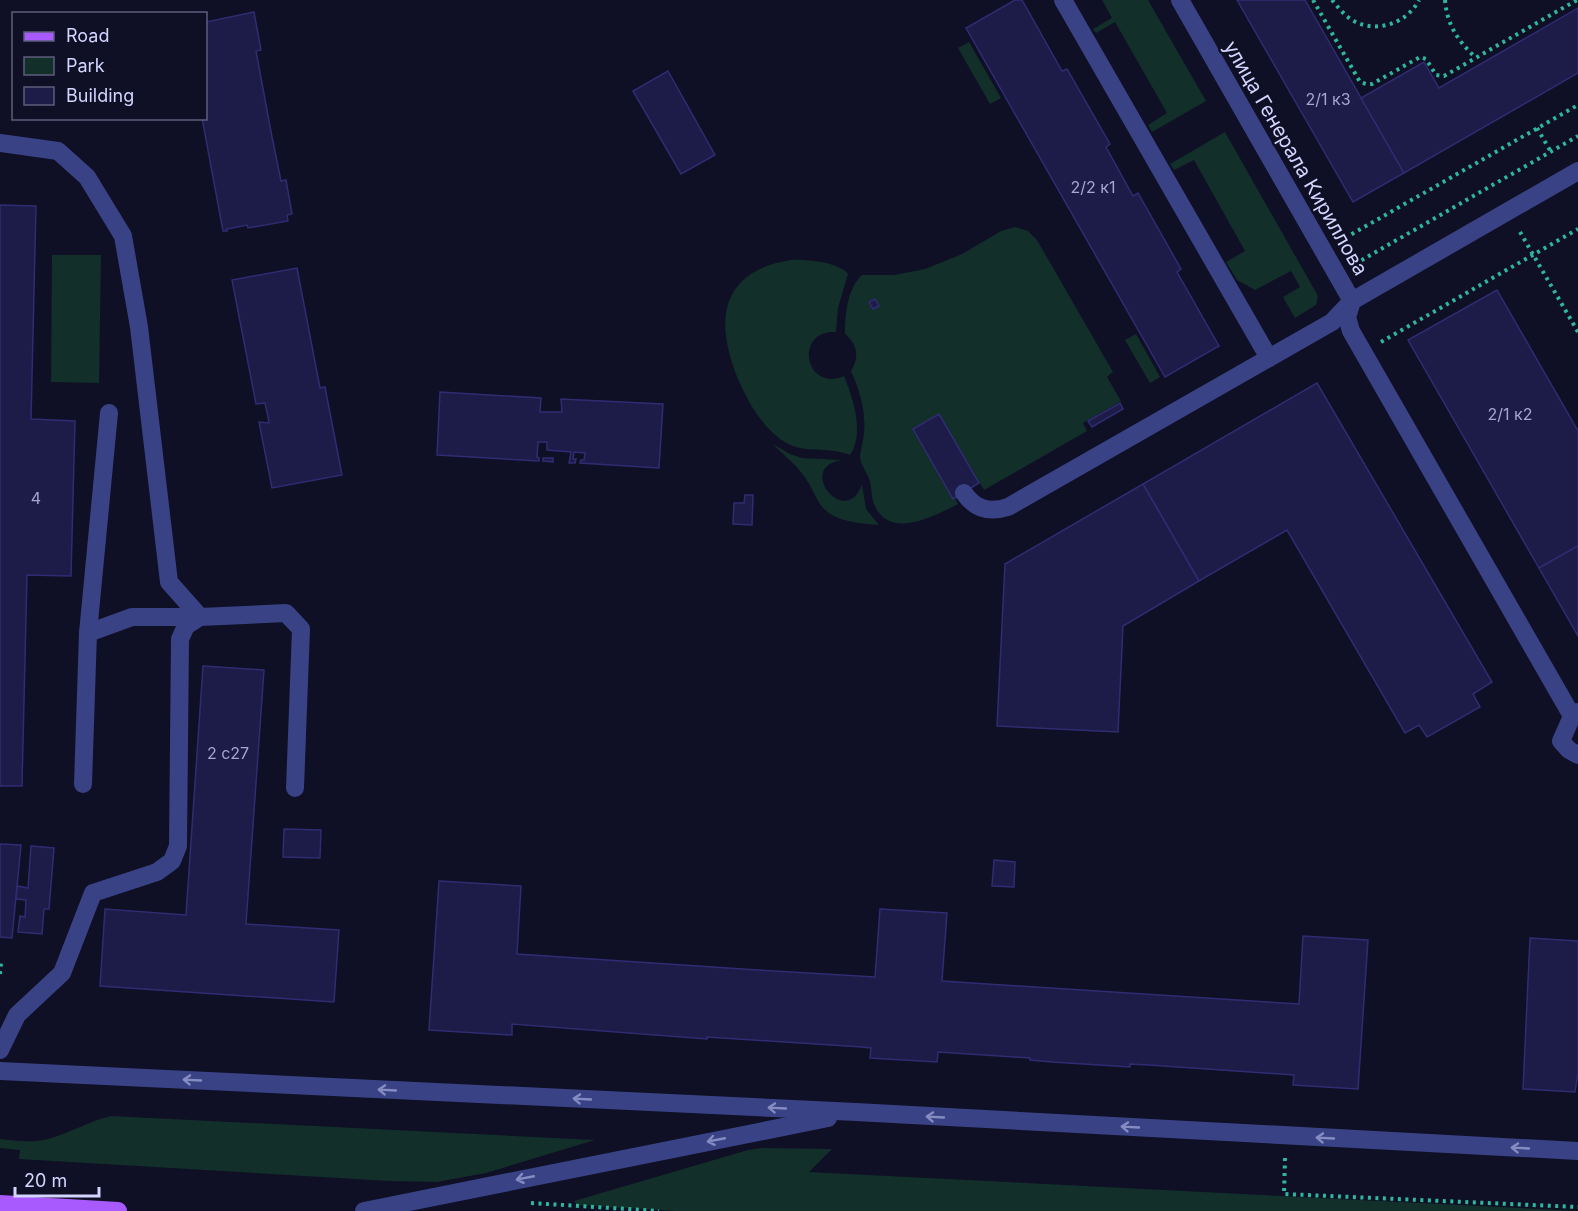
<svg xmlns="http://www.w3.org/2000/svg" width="1578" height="1211" font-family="Inter,sans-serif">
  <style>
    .green { fill: #122f2a }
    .building { fill: #1d1b47; stroke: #302c73; stroke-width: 1.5 }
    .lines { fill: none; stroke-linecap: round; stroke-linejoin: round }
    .path { stroke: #2eb89b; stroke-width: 4; stroke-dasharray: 3 4.5; stroke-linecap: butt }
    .minor { stroke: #394285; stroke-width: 18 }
    .major { stroke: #a85aff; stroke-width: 18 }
    .oneway { stroke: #868cc2 }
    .labels { text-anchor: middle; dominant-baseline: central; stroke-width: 5; stroke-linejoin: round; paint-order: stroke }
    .number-label { font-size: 16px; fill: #a6a6d1 }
    .street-label { font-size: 20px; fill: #d3d5ff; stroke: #0f0f25 }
  </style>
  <rect width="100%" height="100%" fill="#0f0f25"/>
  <!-- green -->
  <g class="green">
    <path d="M1102,0H1148L1206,101L1152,132L1148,125L1167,113L1115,22L1096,33L1093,29L1112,18Z"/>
    <path d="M969,42L1001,98L990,104L958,48Z"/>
    <path d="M1225,132L1318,296L1316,305L1295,318L1283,297L1300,287L1291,271L1255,290L1237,280L1226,262L1245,251L1194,160L1174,170L1170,164Z"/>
    <path d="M1015,227L1028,231L1037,240L1113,372L1107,377L1121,401L1083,423L1087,431L984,490L939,414L913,429L953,498H955L958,504C934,516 889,541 874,504C871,497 872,489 870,482C868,473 860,465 860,456C861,449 863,441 864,433C866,411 860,391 851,371C860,357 857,344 845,334C845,315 847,289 862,275H894L925,269L962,254L1001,231Z"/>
    <path d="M52,255H101L99,383L51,382Z"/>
    <path d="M791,260C805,259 839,262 848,274L838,308L836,332C794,329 804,393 844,376C853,398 865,433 850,455C825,445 803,456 780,439C761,425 747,400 738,379C714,321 720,271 791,260Z"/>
    <path d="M1136,334L1160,377L1150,383L1125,340Z"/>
    <path d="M773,444L790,454L802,458L842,460C794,467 847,530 862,484L866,509L879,525C857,523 828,522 817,499C812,489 807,479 800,471C792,461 781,453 773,444Z"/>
    <path d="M111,1116L595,1140L486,1173L437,1182L389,1181L19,1159L20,1150L0,1148V1139C16,1141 33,1143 48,1139C70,1133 89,1121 111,1116Z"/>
    <path d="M761,1148L832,1149L809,1172L1578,1211H676L577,1205L574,1201L748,1150Z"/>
  </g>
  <!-- building -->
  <g class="building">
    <path d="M1015,0H1022L1062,71L1067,69L1110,144L1106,147L1133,196L1138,193L1181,269L1177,272L1219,346L1165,377L966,28Z"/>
    <path d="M1237,0H1305L1404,173L1353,202Z"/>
    <path d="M1578,8V73L1404,173L1361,98L1424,62L1439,88Z"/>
    <path d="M254,12L261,50L256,51L272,137L281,181L286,180L292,214L287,215L288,221L248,228L247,225L227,229V231H223L202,118H206V22Z"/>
    <path d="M668,71L715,155L681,174L633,91Z"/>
    <path d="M0,205L36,206L31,419L75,421L71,576L27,575L22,786H0Z"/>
    <path d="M297,268L320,388L325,387L342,475L272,488L259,422L269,423L268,417L265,403L256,404L232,280Z"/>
    <path d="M1497,290L1578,431V546L1539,568L1408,340Z"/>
    <path d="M875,299L879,306L873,309L869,302Z"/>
    <path d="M1317,383L1492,682L1473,694L1480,707L1427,737L1419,725L1405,733L1287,530L1199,581L1143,484Z"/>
    <path d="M440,392L541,398L540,412H562L561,399L663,404L659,468L580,463L581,460H584L585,453L574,452L573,459H576L575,463H569L571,452L547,450V442H538L537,457L539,458V461L437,455Z"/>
    <path d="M1120,403L1123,409L1092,427L1088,421Z"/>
    <path d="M939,414L979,483L953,499L913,429Z"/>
    <path d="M543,458H553V462L543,461Z"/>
    <path d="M1143,484L1199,581L1123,626L1118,732L997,726L1005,564Z"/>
    <path d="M745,495H753L752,525L733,524L734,503H744Z"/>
    <path d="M1578,546V636L1539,568Z"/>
    <path d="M203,666L264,670L246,924L339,930L334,1002L100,986L105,909L186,915Z"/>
    <path d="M284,829L321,830L320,858L283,857Z"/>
    <path d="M0,844L21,845L12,938L0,937Z"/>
    <path d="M31,846L54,848L49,909H44L42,934L18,932L20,916L25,917L26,900L16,899L17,886L28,888Z"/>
    <path d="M994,860L1015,862L1014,887L992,886Z"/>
    <path d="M439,881L521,886L517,954L758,970L875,977L880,909L947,913L942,981L1299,1004L1303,936L1368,940L1358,1089L1293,1085L1294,1075L1149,1065L1130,1064V1067L1052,1062L1030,1060V1058L938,1052L937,1062L870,1058L871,1048L862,1047L707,1037V1039L512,1024V1035L429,1030Z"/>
    <path d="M1530,938L1578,941V1072L1575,1092L1523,1089Z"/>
  </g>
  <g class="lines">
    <!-- path -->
    <g class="path">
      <path d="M1313,0L1360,82L1366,84H1372L1420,57L1426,59L1436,75L1444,76L1577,0"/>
      <path d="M1332,0C1338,7 1344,15 1352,20C1375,34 1407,24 1419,0"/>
      <path d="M1445,0C1447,25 1458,41 1476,58"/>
      <path d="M1537,128L1551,152"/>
      <path d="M1520,232L1578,332"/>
      <path d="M1345,238L1578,105"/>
      <path d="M1355,264L1578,136"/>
      <path d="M1381,342L1578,229"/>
      <path d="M0,974L1,962"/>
      <path d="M1285,1158L1284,1194L1578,1207"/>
      <path d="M531,1203L659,1211"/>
    </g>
    <!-- minor -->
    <g class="minor">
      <path d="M1063,0L1269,358"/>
      <path d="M1180,0L1352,301"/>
      <path d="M0,143L58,151L87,177L123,236L139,327L169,582L200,617"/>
      <path d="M1352,301L1347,317L1351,331L1572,716L1578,712"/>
      <path d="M964,493C975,509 989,513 1008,507L1332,322L1352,301L1578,171"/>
      <path d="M88,633L109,413"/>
      <path d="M1572,716L1561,741L1569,750L1578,755"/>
      <path d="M83,784L88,633L132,617H200"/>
      <path d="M0,1050L17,1015L62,973L93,893L157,872L172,861L178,846L180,639L186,626L200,617L286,613L301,629L295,788"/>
      <path d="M0,1071L856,1112L1578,1151"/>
      <path d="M364,1211L828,1118"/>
    </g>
    <!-- major -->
    <path class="major" d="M0,1204L118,1211"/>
  </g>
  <!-- one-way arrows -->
  <defs><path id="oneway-shaft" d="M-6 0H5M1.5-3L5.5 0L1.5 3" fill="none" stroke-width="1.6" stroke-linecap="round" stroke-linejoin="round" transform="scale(1.5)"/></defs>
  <g class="oneway">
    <use href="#oneway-shaft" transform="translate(192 1080) rotate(-177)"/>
    <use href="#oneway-shaft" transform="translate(387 1090) rotate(-177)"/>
    <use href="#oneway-shaft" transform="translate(582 1099) rotate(-177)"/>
    <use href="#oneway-shaft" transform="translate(777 1108) rotate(-177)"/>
    <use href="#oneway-shaft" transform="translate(935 1117) rotate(-177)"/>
    <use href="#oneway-shaft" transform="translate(1130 1127) rotate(-177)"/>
    <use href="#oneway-shaft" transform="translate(1325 1138) rotate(-177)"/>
    <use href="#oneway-shaft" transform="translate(716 1140) rotate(169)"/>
    <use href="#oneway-shaft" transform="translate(1520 1148) rotate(-177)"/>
    <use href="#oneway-shaft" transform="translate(525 1178) rotate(169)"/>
  </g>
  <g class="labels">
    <!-- number labels -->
    <g class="number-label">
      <text x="1328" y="99">2/1 к3</text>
      <text x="1093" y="187">2/2 к1</text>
      <text x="1510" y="414">2/1 к2</text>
      <text x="36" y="498">4</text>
      <text x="228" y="753">2 с27</text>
    </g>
    <!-- street labels -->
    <g class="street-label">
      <text transform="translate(1296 158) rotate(60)">улица Генерала Кириллова</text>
    </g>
  </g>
  <!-- legend -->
  <rect x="12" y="12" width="195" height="108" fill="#0f0f25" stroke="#5d5e7c" stroke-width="1.5"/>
  <rect x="24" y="32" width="30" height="9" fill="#a85aff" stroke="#5d5e7c" stroke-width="1.5"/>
  <text x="66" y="42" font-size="18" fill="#d3d5ff">Road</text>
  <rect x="24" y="57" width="30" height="18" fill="#122f2a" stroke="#5d5e7c" stroke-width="1.5"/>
  <text x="66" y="72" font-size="18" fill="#d3d5ff">Park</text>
  <rect x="24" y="87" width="30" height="18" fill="#1d1b47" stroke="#5d5e7c" stroke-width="1.5"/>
  <text x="66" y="102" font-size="18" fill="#d3d5ff">Building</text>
  <!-- scale -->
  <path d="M15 1187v9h84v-9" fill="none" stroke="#d3d5ff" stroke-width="3"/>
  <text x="24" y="1187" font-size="18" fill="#d3d5ff" stroke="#0f0f25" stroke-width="4.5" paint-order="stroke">20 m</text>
</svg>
